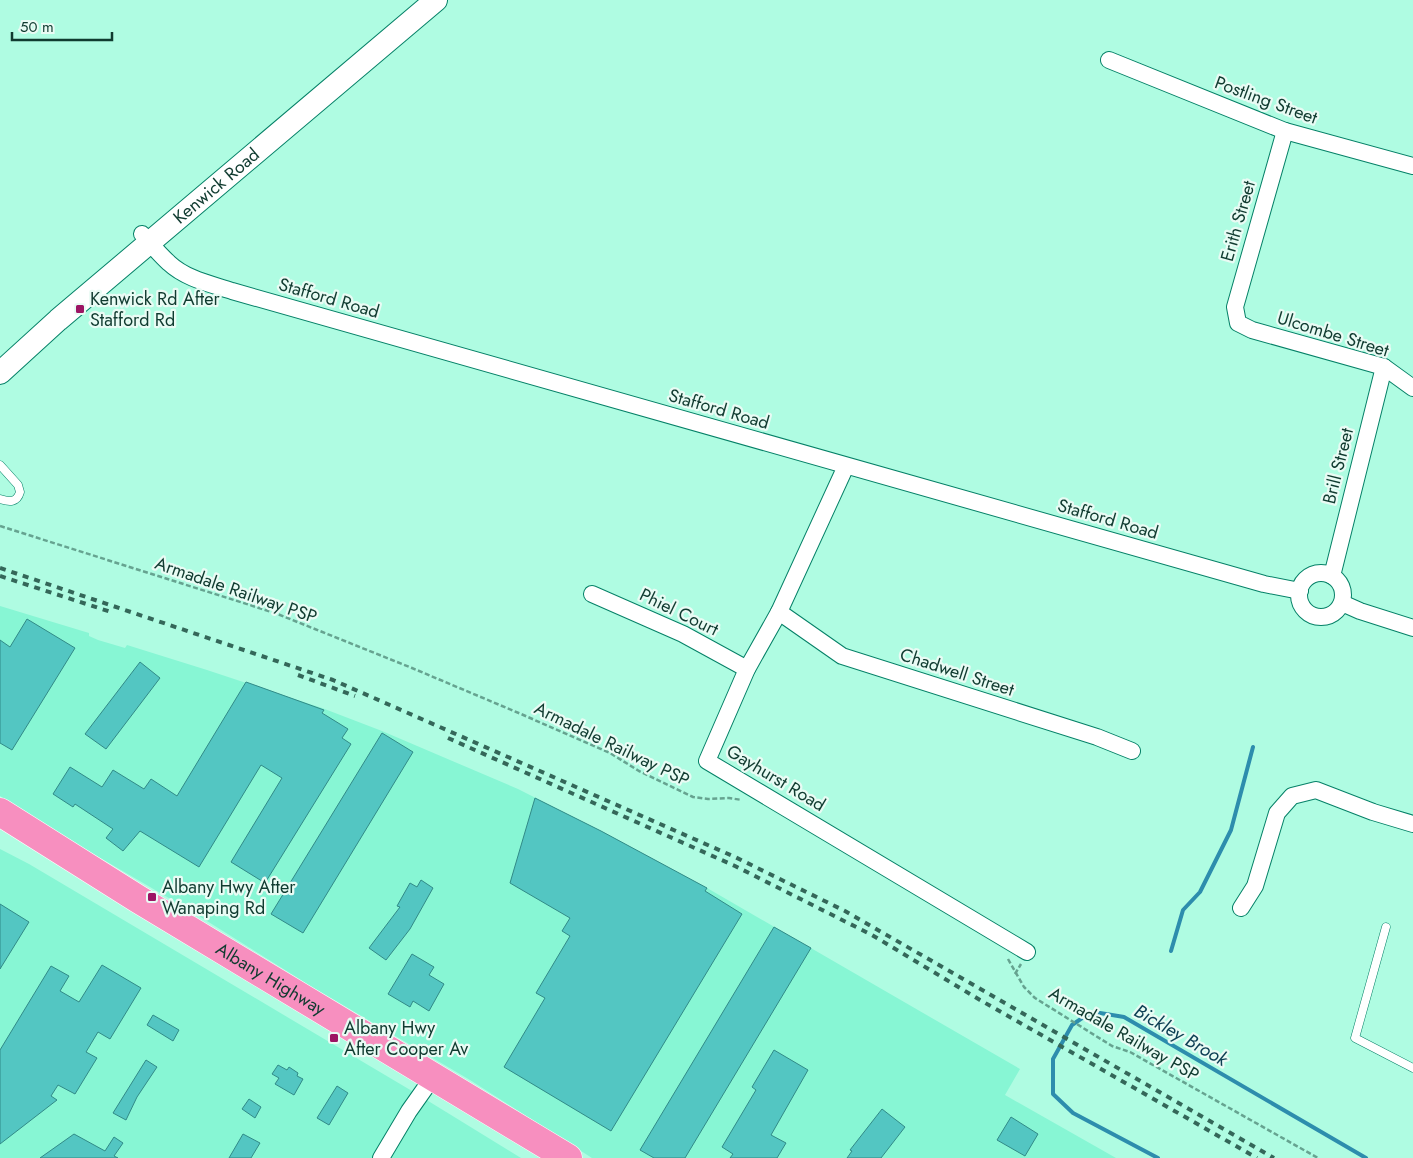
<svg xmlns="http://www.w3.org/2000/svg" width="1413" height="1158" font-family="Jost,sans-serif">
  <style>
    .built { fill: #87f6d4 }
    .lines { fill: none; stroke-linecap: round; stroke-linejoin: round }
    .stream { stroke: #2d8dad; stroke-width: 4 }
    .building { fill: #53c6c2; stroke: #318a87 }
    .lane-casing { stroke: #058167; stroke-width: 9 }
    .street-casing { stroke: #058167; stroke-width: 18 }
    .secondary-casing { stroke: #058167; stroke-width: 24 }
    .highway-casing { stroke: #fff; stroke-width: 29 }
    .path { stroke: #66a390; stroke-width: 2.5; stroke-dasharray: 5 2.5; stroke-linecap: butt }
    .lane { stroke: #fff; stroke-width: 8 }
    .street { stroke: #fff; stroke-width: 16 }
    .secondary { stroke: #fff; stroke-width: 22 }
    .highway { stroke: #f78fbf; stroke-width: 28 }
    .rail { stroke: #346759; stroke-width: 4; stroke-dasharray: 6 6; stroke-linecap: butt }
    .poi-dot { fill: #9c1464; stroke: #e9fbf4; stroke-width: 2 }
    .labels { text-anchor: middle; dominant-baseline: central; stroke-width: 4.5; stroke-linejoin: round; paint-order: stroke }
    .street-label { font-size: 18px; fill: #103b30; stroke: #e9fbf4 }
    .poi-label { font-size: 18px; fill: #103b30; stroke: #e9fbf4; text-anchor: start }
    .water-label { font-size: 19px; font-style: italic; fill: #0c3e53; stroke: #e9fbf4 }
  </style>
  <rect width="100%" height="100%" fill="#affce2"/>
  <!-- built -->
  <g class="built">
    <path d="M0,606L89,633V636L98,640L125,648L127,645L207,670L322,708L382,731L518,789L601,831L707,888L1020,1069L1005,1095L1116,1158H592L470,1080L309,985L191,911L68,839L0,796Z"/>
    <path d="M0,849L29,864L412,1091L521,1158H0Z"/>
  </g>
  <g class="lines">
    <!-- stream -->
    <g class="stream">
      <path d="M1171,951L1183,910L1200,892L1231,830L1253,747"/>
      <path d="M1158,1158L1073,1113L1053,1094V1059L1072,1025L1085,1016L1100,1013L1124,1017L1366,1158"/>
    </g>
  </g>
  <!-- building -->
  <g class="building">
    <path d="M27,619L75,648L12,750L0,743V640L10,647Z"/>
    <path d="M140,662L160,678L106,749L85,734Z"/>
    <path d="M246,682L324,710L322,713L348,729L342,738L351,744L265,883L231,862L282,778L261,765L199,867L140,831L123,851L106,838L113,829L75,804L73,807L53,794L70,767L102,787L113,770L144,789L151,779L177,796Z"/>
    <path d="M382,733L413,752L303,933L271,914Z"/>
    <path d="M535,798L601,831L707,888L705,891L742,914L611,1131L504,1067L545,998L536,993L570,936L562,931L570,918L510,883Z"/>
    <path d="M421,880L433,888L410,929L386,960L369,948L400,907L397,906L410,883L417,887Z"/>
    <path d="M0,904L29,922L0,969Z"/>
    <path d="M774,927L811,948L685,1158H654L640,1150Z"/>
    <path d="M412,954L434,967L429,975L444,984L429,1011L413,1001L410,1007L388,994Z"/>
    <path d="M102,965L141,988L110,1039L98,1032L86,1052L97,1058L75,1094L58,1085L51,1096L57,1100L0,1144V1050L51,966L69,976L60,991L79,1002Z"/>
    <path d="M153,1015L179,1030L173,1041L147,1025Z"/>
    <path d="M774,1050L808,1070L771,1135L786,1143L777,1158H730L733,1154L722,1147L756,1090L752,1087Z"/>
    <path d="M146,1060L157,1067L137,1097L126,1120L113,1113Z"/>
    <path d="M278,1065L287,1070L289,1067L298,1073L297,1076L303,1079L294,1095L275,1084L279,1078L272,1074Z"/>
    <path d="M337,1086L348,1093L329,1125L317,1118Z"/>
    <path d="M249,1099L261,1107L255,1118L242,1109Z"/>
    <path d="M882,1109L905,1127L881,1158H847L852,1151L850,1150Z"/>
    <path d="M1011,1117L1038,1134L1025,1156L997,1140Z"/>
    <path d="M74,1134L105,1151L114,1137L123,1143L114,1156L118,1158H40Z"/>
    <path d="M243,1134L260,1143L251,1158H229Z"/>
  </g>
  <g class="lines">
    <defs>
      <g id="lane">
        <path d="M0,465L18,485L20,492C17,503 9,502 0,499"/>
        <path d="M1386,927L1355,1038L1413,1068"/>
      </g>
      <g id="street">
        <path d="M1109,60L1285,131L1413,166"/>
        <path d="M1285,131L1235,307L1238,323L1252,330L1384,367L1413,388"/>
        <path d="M142,234C151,244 159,254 169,263C186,279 211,284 232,291L1264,584L1300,591"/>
        <path d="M846,466L779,612L747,669L707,761L1027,952"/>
        <circle cx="1321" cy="595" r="22"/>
        <path d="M1332,576L1384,367"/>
        <path d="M592,594L683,634L747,669"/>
        <path d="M1342,603L1360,611L1413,628"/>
        <path d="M779,612L842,656L1097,737L1132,751"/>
        <path d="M1241,908L1255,886L1277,813L1292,796L1316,790L1373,812L1413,824"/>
        <path d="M381,1158L409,1111L433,1077"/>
      </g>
      <g id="secondary">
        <path id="s1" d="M0,373L58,320L436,0"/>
      </g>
      <g id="highway">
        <path id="s2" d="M0,812L138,899L568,1158"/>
      </g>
    </defs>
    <!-- lane casing -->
    <use href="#lane" class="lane-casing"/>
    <!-- street casing -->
    <use href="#street" class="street-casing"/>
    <!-- secondary casing -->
    <use href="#secondary" class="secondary-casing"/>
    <!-- highway casing -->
    <use href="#highway" class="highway-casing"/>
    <!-- path -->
    <g class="path">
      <path d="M0,526L275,613L412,668L521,714L610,753L639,771L693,797L708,799L729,798L742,800"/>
      <path d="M1008,959L1024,987L1035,998L1112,1046L1130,1052L1318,1158"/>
      <path d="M1015,974L1021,964"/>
    </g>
    <!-- lane -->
    <use href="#lane" class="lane"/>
    <!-- street -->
    <use href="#street" class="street"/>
    <!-- secondary -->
    <use href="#secondary" class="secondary"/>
    <!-- highway -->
    <use href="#highway" class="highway"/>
    <!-- rail -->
    <g class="rail">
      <path d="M0,568L333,680L735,857L845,911L1274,1158"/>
      <path d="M0,576L111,612"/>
      <path d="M298,675L355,696"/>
      <path d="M448,738L735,866L872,935L980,1000L1257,1158"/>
    </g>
  </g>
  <!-- markers -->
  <g class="poi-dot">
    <rect x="75" y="304" width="10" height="10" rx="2.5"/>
    <rect x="147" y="892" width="10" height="10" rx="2.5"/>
    <rect x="329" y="1033" width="10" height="10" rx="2.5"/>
  </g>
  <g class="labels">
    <!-- street labels -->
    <g class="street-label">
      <text transform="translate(1266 100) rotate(20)">Postling Street</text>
      <text stroke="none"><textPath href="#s1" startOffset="286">Kenwick Road</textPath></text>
      <text transform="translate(1238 221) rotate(-74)">Erith Street</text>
      <text transform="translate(329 298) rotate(16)">Stafford Road</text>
      <text transform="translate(1333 334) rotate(17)">Ulcombe Street</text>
      <text transform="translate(719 409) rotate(16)">Stafford Road</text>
      <text transform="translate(1338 466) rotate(-76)">Brill Street</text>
      <text transform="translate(1108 519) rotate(16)">Stafford Road</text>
      <text transform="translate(236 590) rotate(19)">Armadale Railway PSP</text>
      <text transform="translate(679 612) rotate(26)">Phiel Court</text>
      <text transform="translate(957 672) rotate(18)">Chadwell Street</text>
      <text transform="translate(612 744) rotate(26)">Armadale Railway PSP</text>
      <text transform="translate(776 778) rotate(31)">Gayhurst Road</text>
      <text stroke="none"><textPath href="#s2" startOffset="318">Albany Highway</textPath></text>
      <text transform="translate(1124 1034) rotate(30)">Armadale Railway PSP</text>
    </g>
    <!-- poi labels -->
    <g class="poi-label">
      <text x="90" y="299">Kenwick Rd After<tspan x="90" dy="21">Stafford Rd</tspan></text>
      <text x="162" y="887">Albany Hwy After<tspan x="162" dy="21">Wanaping Rd</tspan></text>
      <text x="344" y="1028">Albany Hwy<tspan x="344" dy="21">After Cooper Av</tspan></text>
    </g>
    <!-- water labels -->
    <g class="water-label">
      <text transform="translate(1181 1035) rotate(30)">Bickley Brook</text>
    </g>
  </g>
  <!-- scale -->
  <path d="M12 32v8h100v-8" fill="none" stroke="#103b30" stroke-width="2.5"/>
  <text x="20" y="32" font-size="15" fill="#103b30" stroke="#e9fbf4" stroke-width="4" paint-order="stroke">50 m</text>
</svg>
